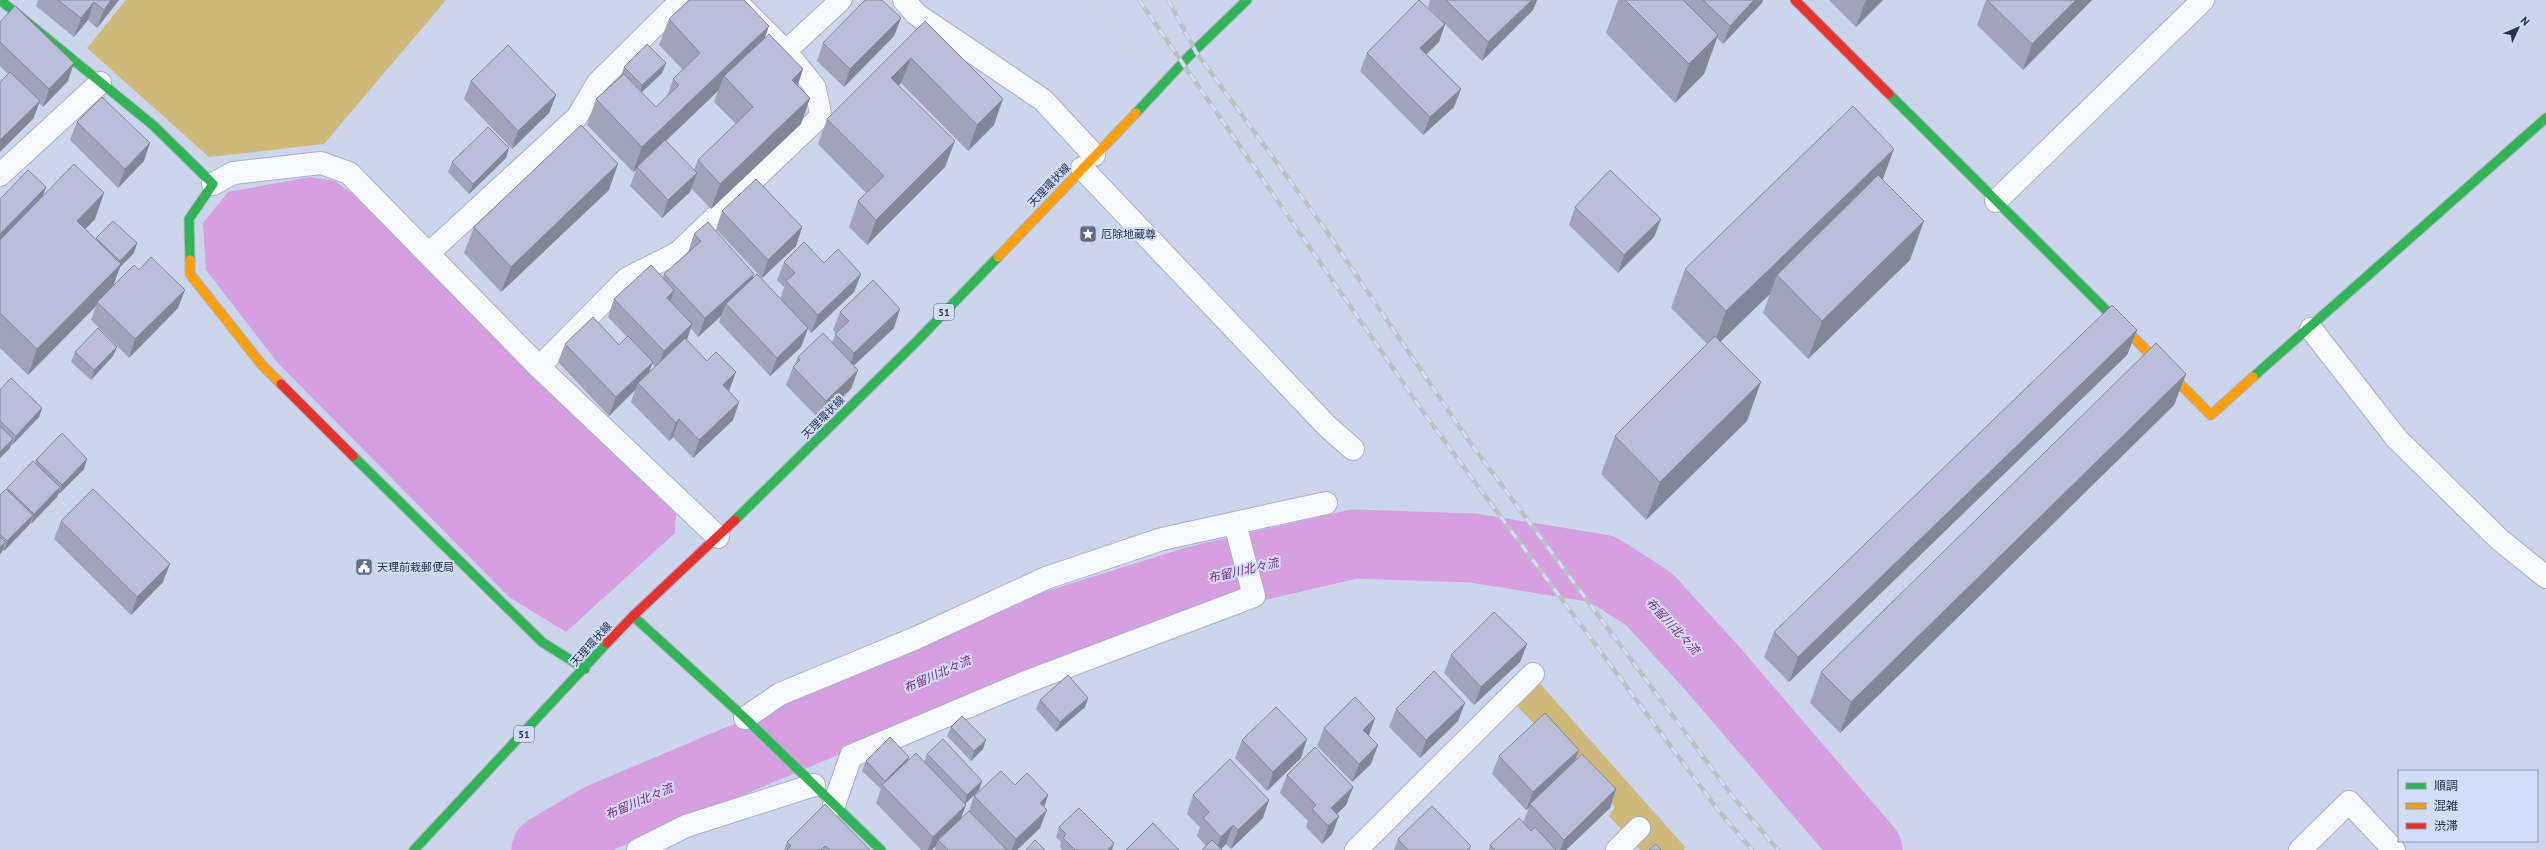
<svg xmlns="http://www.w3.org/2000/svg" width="2546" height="850" font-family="'PT Sans','Noto Sans JP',sans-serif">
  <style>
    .green { fill: #ceb97a }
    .water { fill: #d69fdf }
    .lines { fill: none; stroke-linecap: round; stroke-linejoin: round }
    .river { stroke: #d69fdf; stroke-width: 69 }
    .lane-casing { stroke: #a8b1c8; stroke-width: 23 }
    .street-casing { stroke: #a8b1c8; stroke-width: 24 }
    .fast-casing { stroke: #a8b1c8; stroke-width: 11 }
    .slow-casing { stroke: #a8b1c8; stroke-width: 11 }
    .jam-casing { stroke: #a8b1c8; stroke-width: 11 }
    .path { stroke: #d1d4db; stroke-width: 2.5; stroke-dasharray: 3 2; stroke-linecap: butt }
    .lane { stroke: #f7f9fc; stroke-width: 21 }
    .street { stroke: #f7f9fc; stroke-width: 22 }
    .fast { stroke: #30b455; stroke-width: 9 }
    .slow { stroke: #ff9f0a; stroke-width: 9 }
    .jam { stroke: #e5322d; stroke-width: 9 }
    .rail-casing { stroke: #bdbfc6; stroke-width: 4.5 }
    .rail { stroke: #d1ddf9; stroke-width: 3; stroke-dasharray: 9; stroke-linecap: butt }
    .wall { fill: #a1a3bb; fill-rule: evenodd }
    .shaded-wall { fill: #838598 }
    .building { fill: #bbbed9; stroke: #838598 }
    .labels { text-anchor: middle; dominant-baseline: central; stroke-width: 4; stroke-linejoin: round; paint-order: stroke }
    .shield { fill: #d1ddf9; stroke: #5a6581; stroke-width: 1 }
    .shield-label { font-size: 10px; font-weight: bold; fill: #27324d }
    .street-label { font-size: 11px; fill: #27324d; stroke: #d1ddf9 }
    .poi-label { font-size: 11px; fill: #27324d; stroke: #d1ddf9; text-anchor: start }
    .water-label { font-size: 12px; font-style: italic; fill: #862588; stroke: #d1ddf9 }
  </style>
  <rect width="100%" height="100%" fill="#cbd5ec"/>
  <!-- green -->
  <g class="green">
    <path d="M126,0H446L324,144L209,157L87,48Z"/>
    <path d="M1536,679L1685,847L1684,850H1640L1609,816L1615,807L1512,701Z"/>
  </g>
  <!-- water -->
  <path class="water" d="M310,177L335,181L362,201L676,514L675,533L566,632L509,597L277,362L206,270L203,223L228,192Z"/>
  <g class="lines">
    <!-- river -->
    <path class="river" d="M546,850L600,818L832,720L1029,633L1198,580L1354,544L1473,548L1602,569L1649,599L1712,668L1868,850"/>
    <defs>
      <g id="lane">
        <path d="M735,0L786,51"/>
        <path d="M428,254L577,117L597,83L681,0"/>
        <path d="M539,367L627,278L677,253L821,116L815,87L786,51L841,0"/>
      </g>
      <g id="street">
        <path d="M904,0L916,14L1043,100L1094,155"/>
        <path d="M1082,168L1327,426L1353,449"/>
        <path d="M0,175L100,83"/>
        <path d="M213,184L233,173L321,163L349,173L539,367L718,537"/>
        <path d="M1996,201L2203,0"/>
        <path d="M2311,329L2397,439L2500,540L2546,577"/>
        <path d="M745,718L780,694L916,638L1046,578L1162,539L1326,503"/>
        <path d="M834,805L851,756L1026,682L1254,596L1235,524"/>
        <path d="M638,850L686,826L814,785"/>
        <path d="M1356,850L1533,674"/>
        <path d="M1617,850L1639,828"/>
        <path d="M2300,850L2349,802L2394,850"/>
      </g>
      <g id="fast">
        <path d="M0,0L154,126L213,184L189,219L190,260"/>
        <path d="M1889,94L2119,323"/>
        <path d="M1136,113L1190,55L1247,0"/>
        <path d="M2253,377L2546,118"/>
        <path d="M353,456L542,642L585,669"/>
        <path d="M735,520L915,343L998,257"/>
        <path d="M633,616L745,718L881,850"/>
        <path d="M414,850L607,643"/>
      </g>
      <g id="slow">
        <path d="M998,257L1136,113"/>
        <path d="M190,260V274L262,365L281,384"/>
        <path d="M2119,323L2211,415L2253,377"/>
      </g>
      <g id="jam">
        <path d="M1795,0L1889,94"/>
        <path d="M281,384L353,456"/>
        <path d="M607,643L633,616L735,520"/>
      </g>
    </defs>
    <!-- lane casing -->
    <use href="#lane" class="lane-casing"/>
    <!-- street casing -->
    <use href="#street" class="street-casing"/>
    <!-- fast casing -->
    <use href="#fast" class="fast-casing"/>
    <!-- slow casing -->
    <use href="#slow" class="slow-casing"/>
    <!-- jam casing -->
    <use href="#jam" class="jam-casing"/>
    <!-- path -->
    <path class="path" d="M1096,0L1140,64"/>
    <!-- lane -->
    <use href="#lane" class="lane"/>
    <!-- street -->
    <use href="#street" class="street"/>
    <!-- fast -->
    <use href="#fast" class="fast"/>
    <!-- slow -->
    <use href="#slow" class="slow"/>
    <!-- jam -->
    <use href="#jam" class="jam"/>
    <defs>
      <g id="rail">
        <path d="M1139,0L1426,416L1718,810L1752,850"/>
        <path d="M1168,0L1196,52L1323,226L1469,441L1733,797L1778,850"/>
      </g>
    </defs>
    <!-- rail casing -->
    <use href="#rail" class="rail-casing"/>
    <!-- rail -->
    <use href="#rail" class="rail"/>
  </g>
  <!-- wall -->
  <g class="wall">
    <path d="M38,0H119L97,28L88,20L74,37L36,6Z"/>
    <path d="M1430,0H1537L1533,10L1482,61L1445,24L1439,42L1426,54L1454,107L1423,135L1360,71L1367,53L1440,19L1428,7Z"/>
    <path d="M1618,0H1763L1762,3L1723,44L1717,38L1704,74L1675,103L1606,33Z"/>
    <path d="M1829,0H1883L1856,27Z"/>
    <path d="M1986,0H2092L2023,70L1977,25Z"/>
    <path d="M901,18L894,36L844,87L817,61L823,43Z"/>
    <path d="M669,19L765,37L803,69L798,85L801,124L711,209L691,188L690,192L662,218L630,186L636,170L633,172L587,125L596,99L621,76L624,67L666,63L662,73L641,92L656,107L667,97L673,79L683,70L659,45ZM718,91L714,102L736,124L698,160L694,170L666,141Z"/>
    <path d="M925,21L994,125L968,151L901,83L899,86L945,167L867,245L849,227L858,201L866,193L818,144L827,119Z"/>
    <path d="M0,22L68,81L43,107L39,103L33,119L8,74L0,66Z"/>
    <path d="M471,81L556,95L549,113L512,149L464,99Z"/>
    <path d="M77,122L144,161L118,188L70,140Z"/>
    <path d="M509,148L506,158L469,194L448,172L452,162Z"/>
    <path d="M1883,180L1910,260L1808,359L1763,313L1770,294L1720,341L1747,421L1646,520L1601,474L1615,436L1707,344L1671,308L1685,269Z"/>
    <path d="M46,187L43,196L95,219L85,229L96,239V238L134,253L120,267L113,286L178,308L129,358L91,320L96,306L28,375L0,348V199Z"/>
    <path d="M609,190L501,292L464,253L474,227Z"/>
    <path d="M1575,207L1661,219L1654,237L1618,273L1569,225Z"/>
    <path d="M722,211L802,227L796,246L762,278L716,229Z"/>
    <path d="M694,234L780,299L784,287L777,280L784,262L824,263L861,274L854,292L811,333L808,329L801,347L770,376L719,322L721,316L698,337L691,328L687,340L729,391L739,402L733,420L693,458L673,437L669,441L631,402L635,390L609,416L558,362L565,344L619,345L627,337L608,317L614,299L663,278L664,274L688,252ZM652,363L655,367L648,373Z"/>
    <path d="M840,312L894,328L853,366L851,389L819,419L786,385L793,367L795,364L798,357L832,343L836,333L833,330Z"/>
    <path d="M2137,330L2127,355L1789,682L1764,657L1774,632Z"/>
    <path d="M117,347L113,356L91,380L71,362L75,352Z"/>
    <path d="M2186,374L2174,405L1840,733L1810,703L1821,672Z"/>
    <path d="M0,390L42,408L39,417L12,445L11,444L10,448L0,458Z"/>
    <path d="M36,460L84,469L59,494H58L57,497L31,524L30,523L29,525L4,551L3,550L2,552L0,554V495L7,490V488L35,463Z"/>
    <path d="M61,521L163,582L131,615L54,539Z"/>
    <path d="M1527,644L1520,662L1474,705L1444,673L1451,655Z"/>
    <path d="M1088,698L1085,707L1056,732L1036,709L1040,700Z"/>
    <path d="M1396,709L1458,721L1420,758L1389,727Z"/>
    <path d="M1375,718L1369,736L1371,764L1352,782L1317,746L1324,728Z"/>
    <path d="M951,727L983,749L971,761L947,736Z"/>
    <path d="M1242,740L1301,758L1267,791L1235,758Z"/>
    <path d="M927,754L982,781L979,790L965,804L966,805L961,818L969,811L974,796L1015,785L1048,795L1044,807L1040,828L1017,850H935L936,846L932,850H921L876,803L881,789L862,771L866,761L909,757L908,760L924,762Z"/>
    <path d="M1499,756L1575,761L1616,789L1610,808L1566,850H1489L1490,845L1531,831L1523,822L1529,808L1526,810L1492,774Z"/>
    <path d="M1287,775L1353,787L1346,805L1337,814L1339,816L1332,834L1322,844L1306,827L1308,821L1280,793Z"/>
    <path d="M1193,795L1263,818L1231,849L1226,844L1221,849L1206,846L1197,836L1200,827L1187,814Z"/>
    <path d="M1059,827L1112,850H1062L1060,847L1061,842L1056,837Z"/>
    <path d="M1398,839L1471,846L1470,850H1394Z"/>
    <path d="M787,842L870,850H784Z"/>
  </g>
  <!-- shaded-wall -->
  <g class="shaded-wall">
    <path d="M111,0H119L97,28L104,10Z"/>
    <path d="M1532,0H1537L1533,10L1482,61L1488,42Z"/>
    <path d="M1754,0H1763L1762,3L1723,44L1730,26Z"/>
    <path d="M1867,0H1883L1856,27L1865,2Z"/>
    <path d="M2076,0H2092L2023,70L2032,44Z"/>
    <path d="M94,2L88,20L74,37L81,18Z"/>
    <path d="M901,18L894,36L844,87L850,69Z"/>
    <path d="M1445,24L1439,42L1414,67L1420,48Z"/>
    <path d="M769,26L760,52L724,76L718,91L637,168V167L636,170L633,172L642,147Z"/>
    <path d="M1718,35L1704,74L1675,103L1689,64Z"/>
    <path d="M911,58L901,83L881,103L891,78Z"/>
    <path d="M74,63L68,81L43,107L49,89Z"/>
    <path d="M666,63L662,73L639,95L642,85Z"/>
    <path d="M803,69L794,95L792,80Z"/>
    <path d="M1461,89L1454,107L1423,135L1430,117Z"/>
    <path d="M556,95L549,113L512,149L518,131Z"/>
    <path d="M810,98L801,124L711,209L720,184Z"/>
    <path d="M1003,99L994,125L968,151L977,125Z"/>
    <path d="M40,101L33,119L0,152V140Z"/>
    <path d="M955,141L945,167L867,245L876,220Z"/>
    <path d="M150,143L144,161L118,188L125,169Z"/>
    <path d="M509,148L506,158L469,194L473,184Z"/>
    <path d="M1894,149L1880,187L1777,275L1770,294L1712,350L1726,311Z"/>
    <path d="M618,164L609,190L501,292L511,267Z"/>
    <path d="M697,173L690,192L662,218L668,200Z"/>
    <path d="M46,187L40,205L0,246V234Z"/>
    <path d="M104,193L95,219L68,247L77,221Z"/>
    <path d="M1661,219L1654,237L1618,273L1624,255Z"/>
    <path d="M1924,221L1910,260L1808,359L1822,321Z"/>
    <path d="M802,227L796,246L762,278L768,260Z"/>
    <path d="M137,243L134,253L120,267L112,289L97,302L96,306L28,375L37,349L117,268L120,261Z"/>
    <path d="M754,274L748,292L726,304L721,316L698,337L705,318Z"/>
    <path d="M861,274L854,292L811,333L818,315Z"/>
    <path d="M185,290L178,308L129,358L135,339Z"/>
    <path d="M674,290L668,309L667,298Z"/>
    <path d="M900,309L894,328L848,371L854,353Z"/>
    <path d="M692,324L686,342L657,369L664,351Z"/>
    <path d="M808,328L801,347L770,376L777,358Z"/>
    <path d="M2137,330L2127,355L1789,682L1798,657Z"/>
    <path d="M117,347L113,356L91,380L94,370Z"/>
    <path d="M653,362L646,380L638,383L635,390L609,416L616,397Z"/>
    <path d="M858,370L851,389L819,419L826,401Z"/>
    <path d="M736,372L729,391L716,403L723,385Z"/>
    <path d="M2186,374L2174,405L1840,733L1851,702Z"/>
    <path d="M1761,382L1747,421L1646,520L1660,482Z"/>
    <path d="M739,402L733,420L693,458L699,440Z"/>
    <path d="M42,408L39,417L12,445L16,436Z"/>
    <path d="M679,419L673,437L669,441L676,423Z"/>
    <path d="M13,439L10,448L0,458V452Z"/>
    <path d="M87,459L84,469L59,494L62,485Z"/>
    <path d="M60,487L57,497L31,524L34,514Z"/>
    <path d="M33,515L29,525L4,551L7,541Z"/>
    <path d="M5,542L2,552L0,554V548Z"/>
    <path d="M170,564L163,582L131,615L137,597Z"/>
    <path d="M1527,644L1520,662L1474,705L1481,687Z"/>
    <path d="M1088,698L1085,707L1056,732L1060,722Z"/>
    <path d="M1465,703L1458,721L1420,758L1426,740Z"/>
    <path d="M1375,718L1368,737L1363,730Z"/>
    <path d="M1307,739L1301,758L1267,791L1273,772Z"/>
    <path d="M986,740L983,749L971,761L974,751Z"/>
    <path d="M1378,745L1371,764L1352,782L1359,764Z"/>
    <path d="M1579,750L1572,768L1530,804L1529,808L1526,810L1533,792Z"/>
    <path d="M909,757L906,766L883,786L885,781Z"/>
    <path d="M982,781L979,790L964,805L967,795Z"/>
    <path d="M1353,787L1346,805L1327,824L1331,808Z"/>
    <path d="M1616,789L1610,808L1566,850H1560L1564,840Z"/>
    <path d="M1048,795L1042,814L1040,803Z"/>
    <path d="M1269,800L1263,818L1231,849L1238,830Z"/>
    <path d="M966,805L959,823L938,840L936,846L932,850H928L933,837Z"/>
    <path d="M1047,810L1040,828L1017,850H1012L1016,839Z"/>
    <path d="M1339,816L1332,834L1322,844L1328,826Z"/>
    <path d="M1233,825L1226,844L1220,850H1216L1221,837Z"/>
    <path d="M1114,843L1112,850H1108Z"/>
  </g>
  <!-- building -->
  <g class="building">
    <path d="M58,0H111L104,10L94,2L81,18Z"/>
    <path d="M689,0H744L769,26L642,147L596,99L624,74L656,107L679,85L673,79L700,53L669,19Z"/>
    <path d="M865,0H882L901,18L850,69L823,43Z"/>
    <path d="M1419,0L1445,24L1420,48L1461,89L1430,117L1367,53Z"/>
    <path d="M1446,0H1532L1488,42Z"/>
    <path d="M1625,0H1683L1718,35L1689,64Z"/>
    <path d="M1703,0H1754L1730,26Z"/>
    <path d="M1987,0H2076L2032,44Z"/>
    <path d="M15,6L74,63L49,89L0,42V22Z"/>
    <path d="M925,21L1003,99L977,125L911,58L891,78L955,141L876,220L858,201L884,176L827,119Z"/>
    <path d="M769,34L803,69L792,80L810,98L720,184L698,160L753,107L724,76Z"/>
    <path d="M647,44L666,63L642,85L624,67Z"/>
    <path d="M508,45L556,95L518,131L471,81Z"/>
    <path d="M10,72L40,101L0,140V82Z"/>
    <path d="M102,97L150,143L125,169L77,122Z"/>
    <path d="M1853,106L1894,149L1726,311L1685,269Z"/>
    <path d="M581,125L618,164L511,267L474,227Z"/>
    <path d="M488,127L509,148L473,184L452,162Z"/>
    <path d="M665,140L697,173L668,200L637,167Z"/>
    <path d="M74,164L104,193L77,221L121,264L37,349L0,313V240Z"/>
    <path d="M28,170L46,187L0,234V199Z"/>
    <path d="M1610,170L1661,219L1624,255L1575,207Z"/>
    <path d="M1878,175L1924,221L1822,321L1777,275Z"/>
    <path d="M756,179L802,227L768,260L722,211Z"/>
    <path d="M113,221L137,243L120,261L96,238Z"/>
    <path d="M708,222L754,274L705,318L664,274L701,241L694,234Z"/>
    <path d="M804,242L824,263L838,249L861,274L818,315L786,281L795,273L784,262Z"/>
    <path d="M151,257L185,290L135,339L97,302L134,265L139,270Z"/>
    <path d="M651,265L674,290L667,298L692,324L664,351L614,299Z"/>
    <path d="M757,274L808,328L777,358L726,304Z"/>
    <path d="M873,280L900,309L854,353L835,334L849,321L840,312Z"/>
    <path d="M2112,305L2137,330L1798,657L1774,632Z"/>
    <path d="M593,317L619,345L628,336L653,362L616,397L565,344Z"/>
    <path d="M98,328L117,347L94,370L75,352Z"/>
    <path d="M823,333L858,370L826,401L793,367L800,360L798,357Z"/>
    <path d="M1715,336L1761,382L1660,482L1615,436Z"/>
    <path d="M685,338L707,361L716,352L736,372L723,385L739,402L699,440L679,419L676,423L638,383Z"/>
    <path d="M2156,343L2186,374L1851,702L1821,672Z"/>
    <path d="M11,378L42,408L16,436L0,421V390Z"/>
    <path d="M0,426L13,439L0,452Z"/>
    <path d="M62,433L87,459L62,485L36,460Z"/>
    <path d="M33,461L60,487L34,514L7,488Z"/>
    <path d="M6,489L33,515L7,541L0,534V495Z"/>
    <path d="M93,489L170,564L137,597L61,521Z"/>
    <path d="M0,537L5,542L0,548Z"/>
    <path d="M1494,612L1527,644L1481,687L1451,655Z"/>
    <path d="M1434,671L1465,703L1426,740L1396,709Z"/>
    <path d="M1068,675L1088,698L1060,722L1040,700Z"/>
    <path d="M1355,697L1375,718L1363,730L1378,745L1359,764L1324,728Z"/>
    <path d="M1276,707L1307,739L1273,772L1242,740Z"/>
    <path d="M1545,713L1579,750L1533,792L1499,756Z"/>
    <path d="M962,716L986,740L974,751L951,727Z"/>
    <path d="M890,737L909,757L885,781L866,761Z"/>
    <path d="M943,739L982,781L967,795L927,754Z"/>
    <path d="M1315,747L1353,787L1331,808L1339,816L1328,826L1312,809L1316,805L1287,775Z"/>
    <path d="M916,753L966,805L933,837L882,785Z"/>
    <path d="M1582,754L1616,789L1564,840L1530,804Z"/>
    <path d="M1230,759L1269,800L1238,830L1233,825L1221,837L1203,818L1209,812L1193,795Z"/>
    <path d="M1001,771L1015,785L1027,773L1048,795L1040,803L1047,810L1016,839L974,796Z"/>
    <path d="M825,804L870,850H830L825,846L821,850H787L791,846L787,842Z"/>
    <path d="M1432,806L1471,846L1467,850H1408L1398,839Z"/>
    <path d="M1079,808L1114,843L1108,850H1075L1063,838L1066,834L1059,827Z"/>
    <path d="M969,811L1006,849V850H948L938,840Z"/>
    <path d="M1519,818L1531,831L1535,827L1556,850H1495L1490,845Z"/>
    <path d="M1153,823L1179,850H1126Z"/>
    <path d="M1035,840L1045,850H1026Z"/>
    <path d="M1212,840L1222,850H1202Z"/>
    <path d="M1656,844L1661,850H1649Z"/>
  </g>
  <!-- icons -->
  <defs>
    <symbol id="sight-square" viewBox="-11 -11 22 22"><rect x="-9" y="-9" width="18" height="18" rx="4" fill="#606b85" stroke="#d1ddf9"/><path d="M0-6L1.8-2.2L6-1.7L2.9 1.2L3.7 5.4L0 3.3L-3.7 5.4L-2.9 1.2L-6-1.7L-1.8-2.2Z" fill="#fff"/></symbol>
    <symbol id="civic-square" viewBox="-11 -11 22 22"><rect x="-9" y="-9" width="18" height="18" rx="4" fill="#606b85" stroke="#d1ddf9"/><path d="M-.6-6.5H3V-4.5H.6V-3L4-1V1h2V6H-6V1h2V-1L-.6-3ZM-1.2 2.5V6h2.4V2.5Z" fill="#fff"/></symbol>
  </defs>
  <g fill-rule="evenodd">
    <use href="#sight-square" x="1078" y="224" width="20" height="20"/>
    <use href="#civic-square" x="354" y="557" width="20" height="20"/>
  </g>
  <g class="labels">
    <!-- shield labels -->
    <g class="shield">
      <rect x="934" y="304" width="20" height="16" rx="3"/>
      <rect x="514" y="726" width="20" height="16" rx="3"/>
    </g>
    <g class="shield-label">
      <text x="944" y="312">51</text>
      <text x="524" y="734">51</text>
    </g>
    <!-- street labels -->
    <g class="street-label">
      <text transform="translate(1049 185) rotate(-46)">天理環状線</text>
      <text transform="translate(823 417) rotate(-45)">天理環状線</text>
      <text transform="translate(591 644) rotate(-48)">天理環状線</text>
    </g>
    <!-- poi labels -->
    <g class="poi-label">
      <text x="1101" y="234">厄除地蔵尊</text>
      <text x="377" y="567">天理前栽郵便局</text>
    </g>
    <!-- water labels -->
    <g class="water-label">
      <text transform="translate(1243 570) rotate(-13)">布留川北々流</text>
      <text transform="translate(1673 626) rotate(47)">布留川北々流</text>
      <text transform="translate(937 674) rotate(-24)">布留川北々流</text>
      <text transform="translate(639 801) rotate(-23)">布留川北々流</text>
    </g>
  </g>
  <!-- legend -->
  <rect x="2398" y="770" width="140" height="72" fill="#d1ddf9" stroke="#8d99b4"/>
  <rect x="2406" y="783" width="20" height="6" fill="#30b455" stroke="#8d99b4"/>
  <text x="2434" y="790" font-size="12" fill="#27324d">順調</text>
  <rect x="2406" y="803" width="20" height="6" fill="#ff9f0a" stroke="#8d99b4"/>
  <text x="2434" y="810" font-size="12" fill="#27324d">混雑</text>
  <rect x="2406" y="823" width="20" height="6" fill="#e5322d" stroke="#8d99b4"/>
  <text x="2434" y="830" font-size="12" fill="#27324d">渋滞</text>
  <!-- north arrow -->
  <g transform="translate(2518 28) rotate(46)" stroke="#d1ddf9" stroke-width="3" paint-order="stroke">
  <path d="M0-3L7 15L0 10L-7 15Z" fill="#27324d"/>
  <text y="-6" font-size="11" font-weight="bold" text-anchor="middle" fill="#27324d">N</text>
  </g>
</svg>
